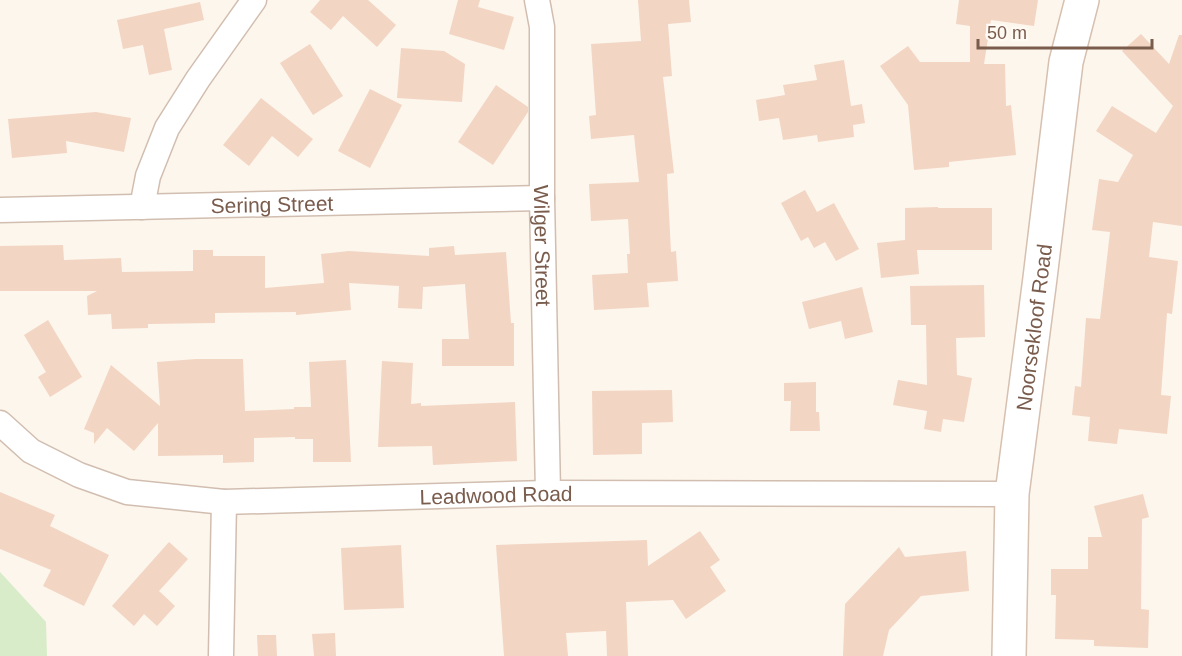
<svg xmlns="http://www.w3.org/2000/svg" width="1182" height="656" font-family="Arial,sans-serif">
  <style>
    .green { fill: #d8ecc9 }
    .building { fill: #f3d5c3 }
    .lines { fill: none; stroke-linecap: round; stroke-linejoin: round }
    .street-casing { stroke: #d1beb0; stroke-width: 27 }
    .secondary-casing { stroke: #d6c0b0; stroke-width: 36 }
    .street { stroke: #fff; stroke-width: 24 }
    .secondary { stroke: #fff; stroke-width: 33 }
    .labels { text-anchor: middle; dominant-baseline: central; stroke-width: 5; stroke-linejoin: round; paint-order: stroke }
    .street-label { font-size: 21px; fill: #7a5c4d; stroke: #fffaf3 }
  </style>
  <rect width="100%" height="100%" fill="#fdf6ec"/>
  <!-- green -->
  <path class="green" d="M0,572L46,622L47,656H0Z"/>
  <!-- building -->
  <g class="building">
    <path d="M320,0H368L396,25L377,47L343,16L331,30L310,12Z"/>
    <path d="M458,0H480L478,7L514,17L504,50L449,34Z"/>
    <path d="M638,0H689L691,22L668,24L672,76L663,77L674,173L667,174L671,252L676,251L678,281L647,283L649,307L594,310L592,275L628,273L627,254H630L628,219L591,221L589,184L639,182L634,135L591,139L589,116L596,115L591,44L641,41Z"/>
    <path d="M959,0H1038L1034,26L991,20L984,64H1005L1006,106L1011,105L1016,155L949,162V167L914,170L908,105L880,66L908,46L920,62H970V26L956,24Z"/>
    <path d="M200,2L204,20L164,29L172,70L149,75L143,45L123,49L117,20Z"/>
    <path d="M1141,34L1169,64L1179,35H1182V226L1153,222L1149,257L1178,261L1172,314L1167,313L1161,395L1171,396L1167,434L1119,429L1117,444L1088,441L1090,417L1072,415L1075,386L1081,387L1086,318L1100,319L1110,232L1092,230L1099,179L1118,182L1133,155L1096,131L1112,106L1156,133L1173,106L1122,51Z"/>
    <path d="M310,44L343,96L313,115L280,63Z"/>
    <path d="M401,48L444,51L465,64L462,102L397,98Z"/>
    <path d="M844,60L851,106L862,104L865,123L853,125L854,137L818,142L817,135L783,140L779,118L759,121L756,100L785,95L783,85L817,80L814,65Z"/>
    <path d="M496,85L528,107V112L493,165L458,142Z"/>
    <path d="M370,89L402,105L370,168L338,151Z"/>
    <path d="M261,98L313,139L298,157L272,136L249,166L223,145Z"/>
    <path d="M96,112L131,118L124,152L66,141L67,153L12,158L8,119Z"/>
    <path d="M805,190L817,212L834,203L859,249L836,261L825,242L814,248L808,237L801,241L781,203Z"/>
    <path d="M938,207V208H992V250H917L919,274L881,278L877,243L905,240V208Z"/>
    <path d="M63,245L64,260L121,258L122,272L193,271V250H213V256H265V288L324,283L321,254L349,251L429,256V248L454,246L455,255L506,252L511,323H514V366H442V339H469L465,284L423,287L422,309L398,308L399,286L349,283L351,310L296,315V312L215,313V323L148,324V328L112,329L111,314L88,315L87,296L97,291H0V246Z"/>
    <path d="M984,285L985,337L956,338L957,375L972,378L964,422L943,419L941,432L924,429L927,411L893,405L898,380L927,385L926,325H911L910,286Z"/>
    <path d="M862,287L873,332L845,339L841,321L809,329L802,302Z"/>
    <path d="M48,320L82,377L50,397L38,377L46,372L24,335Z"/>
    <path d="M196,359H243L245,411L294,409V407H311L309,362L346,360L351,462H313V439H295V437L254,438V462L223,463V455L158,456V423L134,451L107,428L94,444V433L84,429L111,365L160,406L157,362Z"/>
    <path d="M382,361L413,363L411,404L421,403V406L515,402L517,461L433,465L432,446L378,447Z"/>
    <path d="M816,382V412H819L820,431H790L791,401H784V383Z"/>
    <path d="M672,390L673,422L642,423V454L593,455L592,391Z"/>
    <path d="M0,492L55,515L50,526L109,555L84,606L43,586L51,570L0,549Z"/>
    <path d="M1143,494L1149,517L1142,519L1141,609L1149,610L1148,648L1094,646V640L1055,639L1056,595H1051V569H1088V537H1102L1094,506Z"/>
    <path d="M700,531L720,560L710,567L726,591L686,619L673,600L626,602L628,656H607L606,631L566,633L568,656H504L496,545L647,540L648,566Z"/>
    <path d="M169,542L188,559L159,591L175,606L157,626L144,614L134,626L112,606Z"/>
    <path d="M401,545L404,608L344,610L341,548Z"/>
    <path d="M899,547L905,557L966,551L969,591L921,596L889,630L883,656H843L845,604Z"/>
    <path d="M335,633L336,656H314L312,634Z"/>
    <path d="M257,635H276L277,656H258Z"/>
  </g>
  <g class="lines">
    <defs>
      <g id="street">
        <path id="s1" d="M537,0L542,27V198L548,493"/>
        <path d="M142,207L148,176L167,128L198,79L254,0"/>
        <path id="s2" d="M0,210L542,198"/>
        <path id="s3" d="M0,423L31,451L79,475L127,492L224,502L548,493L1012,494"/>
        <path d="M221,656L224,502"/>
      </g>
      <g id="secondary">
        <path id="s4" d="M1009,656L1012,494L1040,278L1066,62L1082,0"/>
      </g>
    </defs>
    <!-- street casing -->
    <use href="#street" class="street-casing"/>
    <!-- secondary casing -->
    <use href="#secondary" class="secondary-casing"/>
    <!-- street -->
    <use href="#street" class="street"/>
    <!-- secondary -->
    <use href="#secondary" class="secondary"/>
  </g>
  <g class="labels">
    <!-- street labels -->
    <g class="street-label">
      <text stroke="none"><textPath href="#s2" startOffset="272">Sering Street</textPath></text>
      <text stroke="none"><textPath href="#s1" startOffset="246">Wilger Street</textPath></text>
      <text stroke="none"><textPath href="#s4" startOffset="330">Noorsekloof Road</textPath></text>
      <text stroke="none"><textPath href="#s3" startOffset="516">Leadwood Road</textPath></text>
    </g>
  </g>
  <!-- scale -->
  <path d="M978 39v9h174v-9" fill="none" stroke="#7a5c4d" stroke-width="3"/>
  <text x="987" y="39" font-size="18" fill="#7a5c4d" stroke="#fffaf3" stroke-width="4.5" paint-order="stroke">50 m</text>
</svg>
